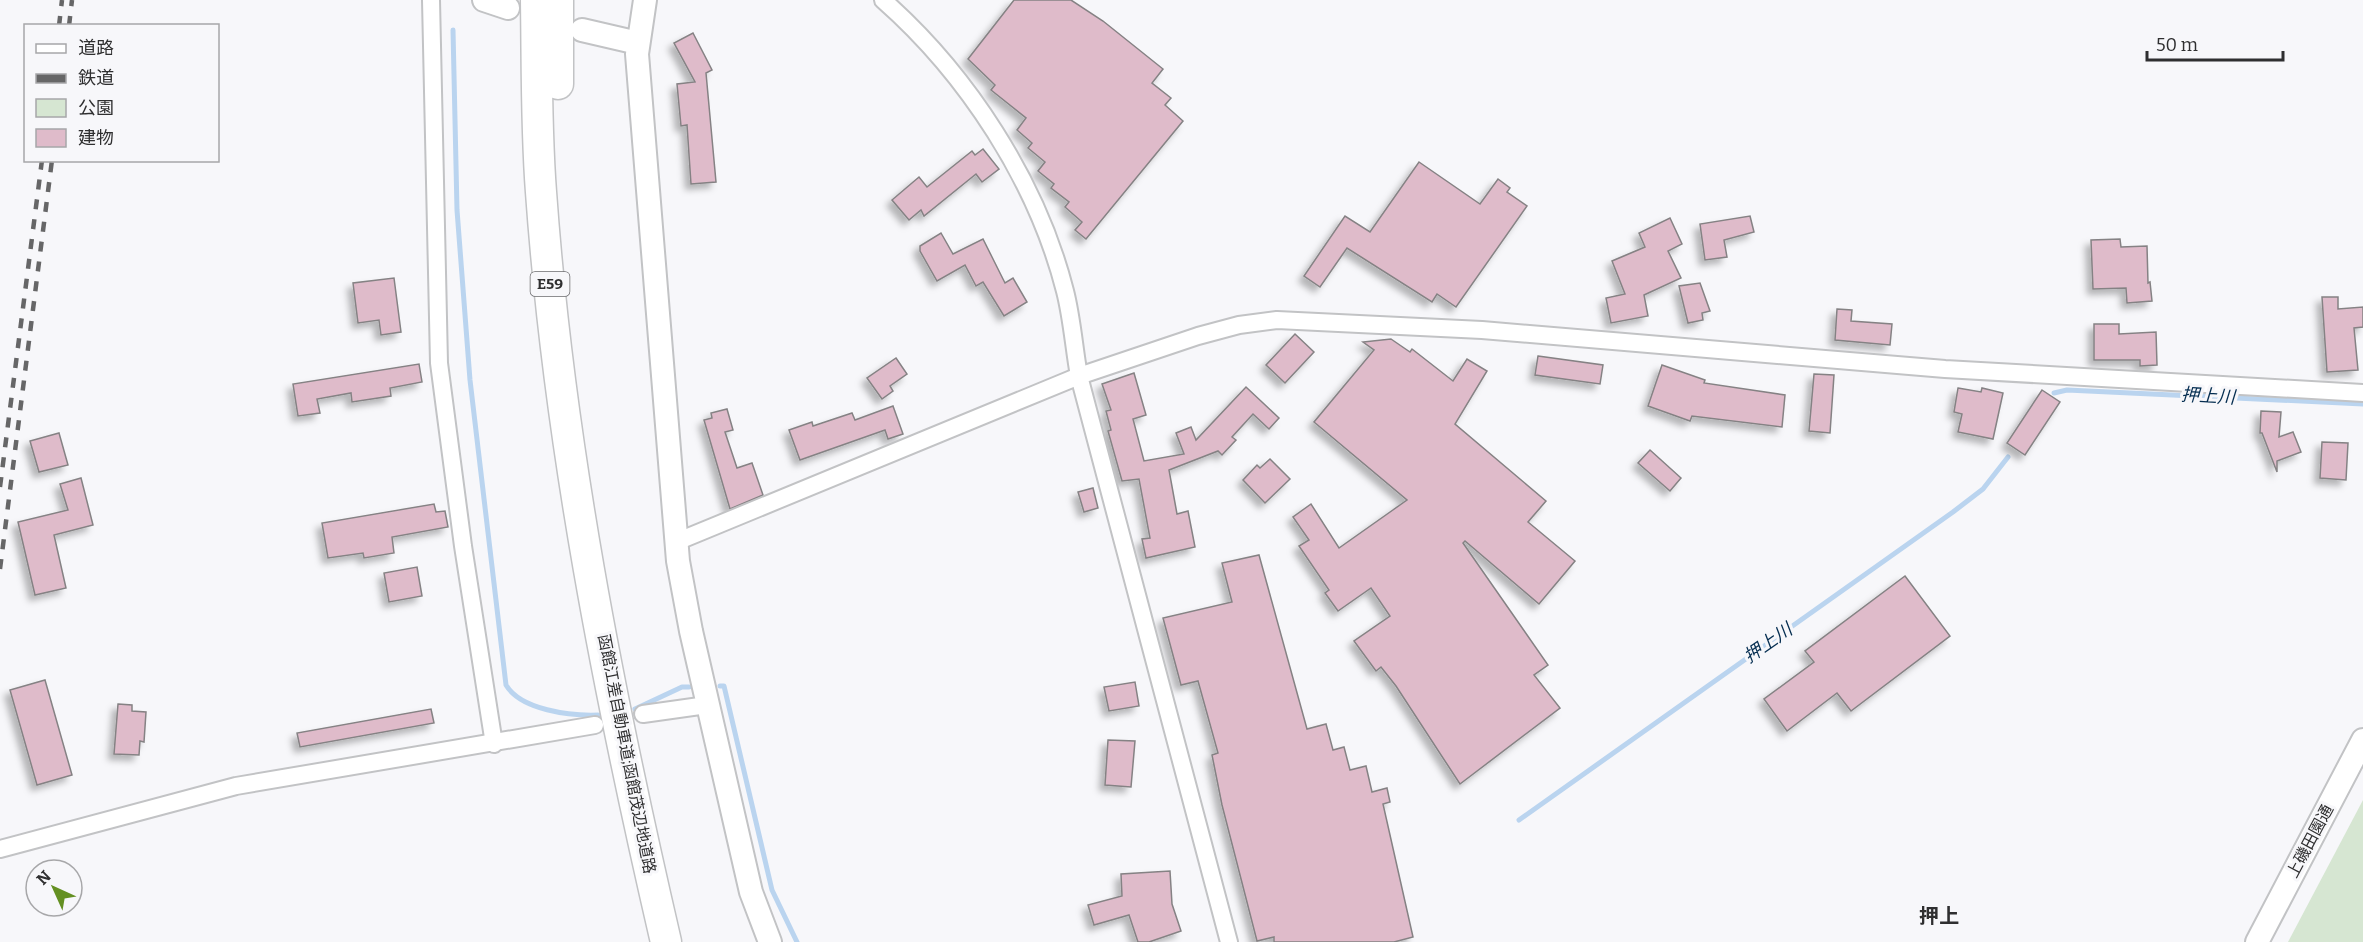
<svg xmlns="http://www.w3.org/2000/svg" width="2363" height="942" font-family="Bitter,'Noto Sans JP',serif">
  <style>
    .green { fill: #d6e6d2 }
    .lines { fill: none; stroke-linecap: round; stroke-linejoin: round }
    .stream { stroke: #bad4ef; stroke-width: 5 }
    .building { fill: #dfbbca; stroke: #858284; stroke-width: 1.5; filter: url(#shadow) }
    .street-casing { stroke: #c2c3c5; stroke-width: 20 }
    .secondary-casing { stroke: #c2c3c5; stroke-width: 26 }
    .highway-casing { stroke: #c2c3c5; stroke-width: 33 }
    .street { stroke: #fff; stroke-width: 16 }
    .secondary { stroke: #fff; stroke-width: 22 }
    .highway { stroke: #fff; stroke-width: 30 }
    .rail { stroke: #666667; stroke-width: 4.5; stroke-dasharray: 10 10; stroke-linecap: butt }
    .labels { text-anchor: middle; dominant-baseline: central; stroke-width: 6; stroke-linejoin: round; paint-order: stroke }
    .shield { fill: #f7f7fa; stroke: #6b6b6d; stroke-width: 1.5 }
    .shield-label { font-size: 15px; font-weight: bold; fill: #2f2f30 }
    .street-label { font-size: 16px; fill: #2f2f30; stroke: #f7f7fa }
    .water-label { font-size: 18px; font-style: italic; fill: #042d50; stroke: #f7f7fa }
    .quarter-label { font-size: 20px; font-weight: bold; fill: #2f2f30; stroke: #f7f7fa }
  </style>
  <defs>
    <filter id="shadow"><feDropShadow dx="-5.5" dy="5.5" stdDeviation="3" flood-color="#0004"/></filter>
  </defs>
  <rect width="100%" height="100%" fill="#f7f7fa"/>
  <!-- green -->
  <path class="green" d="M2363,800V942H2288Z"/>
  <g class="lines">
    <!-- stream -->
    <g class="stream">
      <path d="M453,30L457,210L470,380L506,685C521,710 570,716 598,715"/>
      <path d="M2054,393L2067,390L2363,404"/>
      <path d="M720,686H724L772,890L797,942"/>
      <path d="M635,709L682,687H689"/>
      <path d="M1519,820L1953,512L1983,489L2008,457"/>
    </g>
  </g>
  <!-- building -->
  <g class="building">
    <path d="M1014,0H1071L1103,21L1163,69L1152,83L1171,98L1165,105L1183,121L1086,239L1075,230L1082,222L1065,207L1069,202L1051,188L1054,184L1038,171L1045,162L1028,148L1032,143L1017,130L1026,118L991,90L995,85L968,59Z"/>
    <path d="M693,33L712,70L706,73L716,182L691,184L687,125L681,126L677,84L695,82L674,43Z"/>
    <path d="M983,149L999,169L982,182L976,174L924,216L921,210L909,220L892,200L919,177L927,187L972,151L975,155Z"/>
    <path d="M1419,162L1480,204L1498,179L1510,188L1507,192L1527,206L1456,307L1437,294L1432,302L1347,248L1320,287L1304,276L1345,216L1370,232Z"/>
    <path d="M1750,216L1754,232L1724,240L1727,257L1705,260L1700,224Z"/>
    <path d="M1670,218L1682,244L1668,251L1681,278L1644,295L1648,316L1611,323L1606,298L1625,294L1612,261L1645,247L1639,233Z"/>
    <path d="M941,233L953,254L983,239L1005,283L1013,278L1027,302L1004,316L983,282L976,286L965,265L937,281L920,251V246Z"/>
    <path d="M2120,239L2121,247L2147,246L2148,283L2150,282L2152,301L2127,303L2126,288L2093,289L2091,240Z"/>
    <path d="M394,278L401,332L381,335L379,320L358,323L353,283Z"/>
    <path d="M1700,283L1710,311L1702,313L1703,320L1688,323L1679,286Z"/>
    <path d="M2322,297H2338V309L2363,307V327L2354,328L2358,370L2327,372Z"/>
    <path d="M1837,309L1852,310L1851,321L1892,324L1890,345L1835,340Z"/>
    <path d="M2094,324H2119V334L2156,332L2157,365L2140,366V360H2094Z"/>
    <path d="M1295,334L1314,352L1285,383L1266,365Z"/>
    <path d="M1391,339L1410,352L1412,349L1453,381L1467,359L1487,371L1455,424L1546,501L1528,522L1575,561L1539,604L1465,541L1463,543L1548,665L1534,675L1560,708L1460,784L1396,686L1381,667L1376,671L1354,641L1390,616L1371,588L1338,611L1325,593L1329,590L1299,546L1309,540L1293,517L1311,504L1339,548L1407,500L1314,422L1374,350L1363,342Z"/>
    <path d="M1538,356L1603,365L1600,384L1535,375Z"/>
    <path d="M896,358L907,374L890,386L893,391L882,399L867,378Z"/>
    <path d="M419,364L422,382L390,388L391,396L352,402L351,393L317,399L320,413L298,416L293,384Z"/>
    <path d="M1662,365L1705,380L1704,383L1785,395L1782,427L1692,416L1690,421L1648,406Z"/>
    <path d="M1134,373L1146,415L1133,419L1144,461L1184,454L1176,433L1191,427L1196,440L1246,387L1279,418L1269,429L1253,414L1232,437L1236,440L1222,455L1218,451L1169,470L1177,514L1188,511L1195,547L1146,558L1142,539L1150,538L1139,479L1122,481L1108,431L1111,430L1106,411L1111,410L1102,384Z"/>
    <path d="M1814,374L1834,375L1830,433L1809,431Z"/>
    <path d="M1958,388L1981,392L1982,388L2003,393L1993,439L1958,432L1962,414L1954,412Z"/>
    <path d="M2042,390L2060,402L2025,455L2007,443Z"/>
    <path d="M893,406L903,434L888,439L885,430L800,460L789,430L812,422L813,426L852,413L855,420Z"/>
    <path d="M727,409L733,430L725,432L737,468L752,463L763,495L730,509L704,420L712,418L711,413Z"/>
    <path d="M2261,411L2281,412L2279,437L2293,432L2301,452L2277,461V472L2262,433H2260Z"/>
    <path d="M59,433L68,465L39,472L30,441Z"/>
    <path d="M2322,442L2348,443L2346,480L2320,478Z"/>
    <path d="M1650,450L1681,478L1670,491L1638,463Z"/>
    <path d="M1270,459L1290,479L1265,503L1243,480L1257,465L1260,468Z"/>
    <path d="M81,478L93,525L54,535L66,588L35,595L18,522L68,510L60,484Z"/>
    <path d="M1093,488L1098,508L1084,512L1078,492Z"/>
    <path d="M434,504L436,512L445,511L448,527L392,537L394,553L364,558L363,553L328,558L322,523Z"/>
    <path d="M1259,555L1307,729L1326,724L1333,750L1344,747L1350,770L1366,766L1372,792L1387,788L1390,802L1383,804L1413,937L1394,942H1274V937L1257,941L1222,805L1212,755L1218,753L1198,681L1181,685L1163,618L1232,602L1222,563Z"/>
    <path d="M417,567L422,596L389,602L384,573Z"/>
    <path d="M1905,576L1950,636L1851,711L1837,693L1787,731L1764,699L1814,662L1805,651Z"/>
    <path d="M45,680L72,775L37,785L10,690Z"/>
    <path d="M1135,682L1139,706L1109,711L1104,687Z"/>
    <path d="M118,704L132,705V711L146,712L144,742L140,741L139,755L114,754Z"/>
    <path d="M431,709L434,723L300,747L297,733Z"/>
    <path d="M1108,740L1135,741L1131,787L1105,785Z"/>
    <path d="M1170,871L1172,904L1181,931L1149,942H1138L1129,915L1094,925L1088,905L1122,896L1121,874Z"/>
  </g>
  <g class="lines">
    <defs>
      <g id="street">
        <path d="M431,0L439,363L463,546L494,744"/>
        <path d="M883,0C967,74 1037,181 1065,291C1072,318 1074,348 1079,376L1229,942"/>
        <path d="M676,542L1079,376L1198,336L1239,325L1277,320L1482,330L1945,369L2363,393"/>
        <path d="M643,714L707,705"/>
        <path d="M0,849L236,786L595,725"/>
      </g>
      <g id="secondary">
        <path d="M484,0L508,8"/>
        <path d="M645,0L637,54L678,561L691,631L751,892L770,942"/>
        <path d="M582,30L638,43"/>
        <path d="M2257,942L2363,740"/>
      </g>
      <g id="highway">
        <path d="M536,0C537,64 536,128 541,192C559,444 609,696 666,942"/>
        <path d="M558,0V84"/>
      </g>
    </defs>
    <!-- street casing -->
    <use href="#street" class="street-casing"/>
    <!-- secondary casing -->
    <use href="#secondary" class="secondary-casing"/>
    <!-- highway casing -->
    <use href="#highway" class="highway-casing"/>
    <!-- street -->
    <use href="#street" class="street"/>
    <!-- secondary -->
    <use href="#secondary" class="secondary"/>
    <!-- highway -->
    <use href="#highway" class="highway"/>
    <!-- rail -->
    <g class="rail">
      <path d="M59,26L62,0"/>
      <path d="M69,26L72,0"/>
      <path d="M0,487L42,160"/>
      <path d="M0,569L52,160"/>
    </g>
  </g>
  <g class="labels">
    <!-- shield labels -->
    <rect class="shield" x="530.5" y="272" width="39" height="24" rx="4.5"/>
    <g class="shield-label">
      <text x="550" y="284">E59</text>
    </g>
    <!-- street labels -->
    <g class="street-label">
      <text transform="translate(627 754) rotate(79)">函館江差自動車道;函館茂辺地道路</text>
      <text transform="translate(2310 841) rotate(-62)">上磯田園通</text>
    </g>
    <!-- water labels -->
    <g class="water-label">
      <text transform="translate(2208 396) rotate(3)">押上川</text>
      <text transform="translate(1768 643) rotate(-35)">押上川</text>
    </g>
    <!-- quarter labels -->
    <g class="quarter-label">
      <text x="1939" y="916">押上</text>
    </g>
  </g>
  <!-- legend -->
  <rect x="24" y="24" width="195" height="138" fill="#f7f7fa" stroke="#a7a7a9" stroke-width="1.5"/>
  <rect x="36" y="44" width="30" height="9" fill="#ffffff" stroke="#a7a7a9" stroke-width="1.5"/>
  <text x="78" y="54" font-size="18" fill="#2f2f30">道路</text>
  <rect x="36" y="74" width="30" height="9" fill="#666667" stroke="#a7a7a9" stroke-width="1.5"/>
  <text x="78" y="84" font-size="18" fill="#2f2f30">鉄道</text>
  <rect x="36" y="99" width="30" height="18" fill="#d6e6d2" stroke="#a7a7a9" stroke-width="1.5"/>
  <text x="78" y="114" font-size="18" fill="#2f2f30">公園</text>
  <rect x="36" y="129" width="30" height="18" fill="#dfbbca" stroke="#a7a7a9" stroke-width="1.5"/>
  <text x="78" y="144" font-size="18" fill="#2f2f30">建物</text>
  <!-- north arrow -->
  <g transform="translate(54 888) rotate(315)"><circle r="28" fill="#f7f7fa" stroke="#a7a7a9" stroke-width="1.5"/>
  <path d="M0-4.5L10 22L0 15L-10 22Z" fill="#649022"/>
  <text y="-9" font-size="16" font-weight="bold" text-anchor="middle" fill="#2f2f30">N</text>
  </g>
  <!-- scale -->
  <path d="M2147 51v9h136v-9" fill="none" stroke="#2f2f30" stroke-width="3"/>
  <text x="2156" y="51" font-size="18" fill="#2f2f30" stroke="#f7f7fa" stroke-width="4.5" paint-order="stroke">50 m</text>
</svg>
